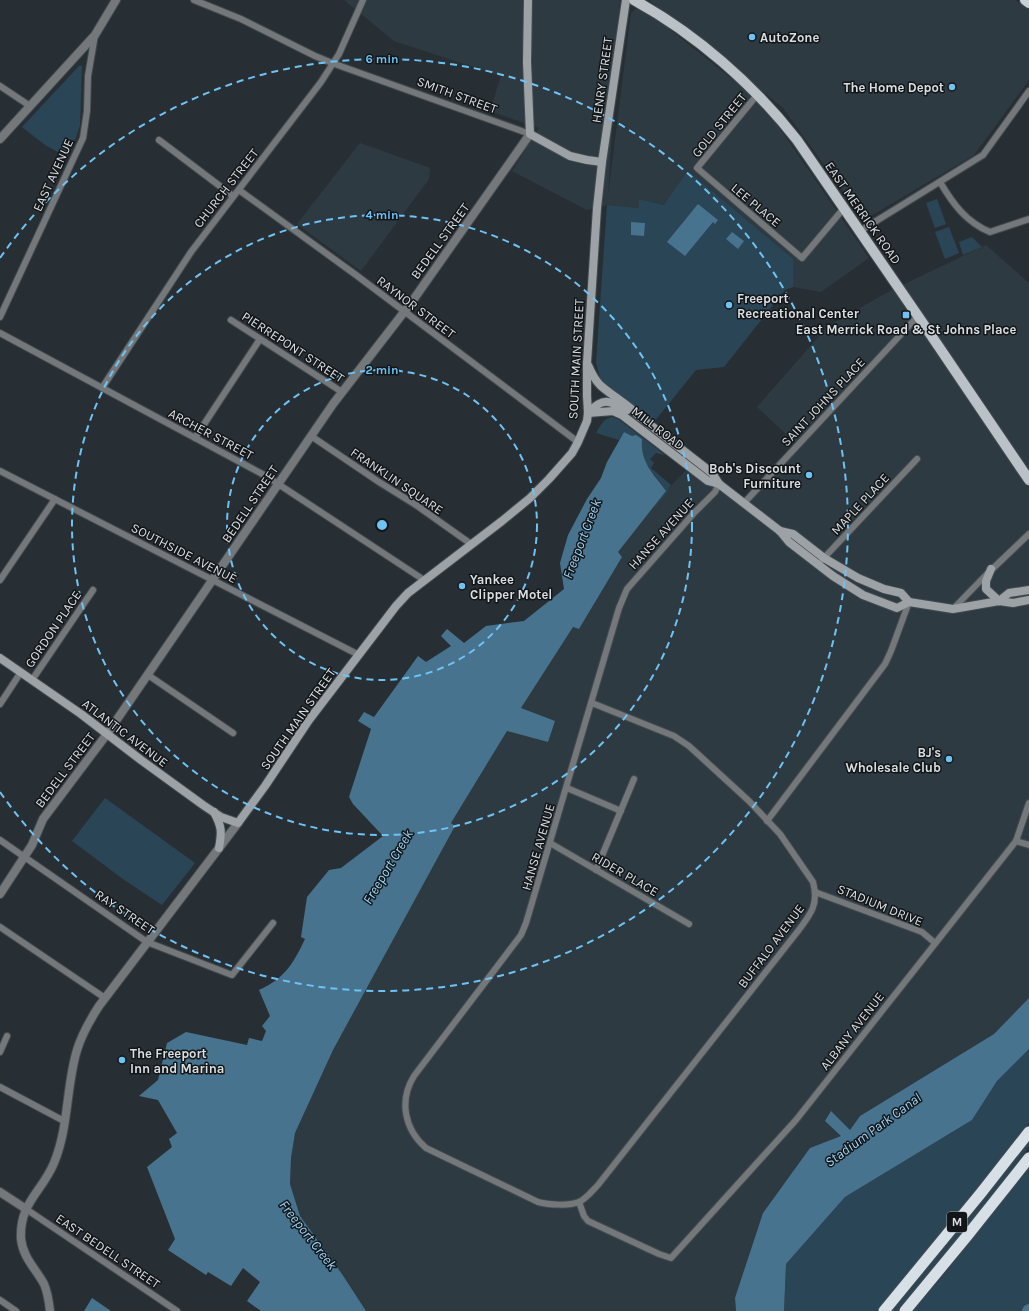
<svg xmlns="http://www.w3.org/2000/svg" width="1029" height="1311" font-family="Karla,sans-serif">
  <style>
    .built { fill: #2e3a42 }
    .green { fill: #2a4556 }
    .water { fill: #47738f }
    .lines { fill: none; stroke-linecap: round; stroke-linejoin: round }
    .river { stroke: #47738f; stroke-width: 12 }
    .minor-casing { stroke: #444b50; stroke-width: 8 }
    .tertiary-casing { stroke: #444b50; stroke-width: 10 }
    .secondary-casing { stroke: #444b50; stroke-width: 10 }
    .primary-casing { stroke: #444b50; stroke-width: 12 }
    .trunk-casing { stroke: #444b50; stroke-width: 12 }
    .motorway-casing { stroke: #444b50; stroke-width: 13 }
    .minor { stroke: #74787a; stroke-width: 6 }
    .tertiary { stroke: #74787a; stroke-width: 8 }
    .secondary { stroke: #9ca2a6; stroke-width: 8 }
    .primary { stroke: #bbc2c7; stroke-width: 10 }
    .trunk { stroke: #c8d1d6; stroke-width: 10 }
    .motorway { stroke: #d6e0e6; stroke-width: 11 }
    .ring { fill: none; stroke: #6fc2f4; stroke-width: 2; stroke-dasharray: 7 5 }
    .poi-dot { fill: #6fc2f4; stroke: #131619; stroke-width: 1.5 }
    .labels { text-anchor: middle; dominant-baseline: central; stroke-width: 3; stroke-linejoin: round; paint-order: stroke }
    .shield { fill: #131619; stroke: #9ea3a6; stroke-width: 1 }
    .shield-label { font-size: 12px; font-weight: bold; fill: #dadfe2 }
    .poi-label { font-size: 13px; font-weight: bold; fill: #dadfe2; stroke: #131619; text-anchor: start }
    .street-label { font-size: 13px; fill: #dadfe2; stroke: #131619 }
    .water-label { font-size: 14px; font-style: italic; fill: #9dd6f9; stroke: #131619 }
    .centre { fill: #6fc2f4; stroke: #131619; stroke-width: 2 }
    .ring-label { font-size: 12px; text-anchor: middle; font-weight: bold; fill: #6fc2f4; stroke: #131619; stroke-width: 3; stroke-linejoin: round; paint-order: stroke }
  </style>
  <rect width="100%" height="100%" fill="#282f34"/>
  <!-- built -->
  <g class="built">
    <path d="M344,0H620L608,196L631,13L638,7L651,14L743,88L776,123L869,258L821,292L793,287V259L674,190L665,205L639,199V208L607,205L587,210L512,171L539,128L490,111L501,76L394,41Z"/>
    <path d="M649,0H1015L1029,9V80L974,155L864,220L783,108Z"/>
    <path d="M360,143L430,168L429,179L361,271L297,224Z"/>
    <path d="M986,245L1029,283V998L994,1034L860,1116L850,1130L831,1111L842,1136L810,1148L735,1298L736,1311H366L342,1274L300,1216L290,1184L291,1158L295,1133L333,1050L455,826L451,823L507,731L548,742L521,708L573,627L579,629L622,557L617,552L666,491L688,468L742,507L800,447L757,407L828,326L892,290Z"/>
  </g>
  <!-- green -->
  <g class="green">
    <path d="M80,65L82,66L80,125L77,135L67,157L45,145L22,127Z"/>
    <path d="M688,171L793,259V287L785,290L724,367L696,370L654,422L601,380L596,363L607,205L639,208V199L664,205L674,190Z"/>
    <path d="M937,199L946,224L935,228L926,203Z"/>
    <path d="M949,227L959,253L945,259L935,232Z"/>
    <path d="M972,237L982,247L963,255L959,242Z"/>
    <path d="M612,417L618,419L665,455L656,453L650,459L654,463L651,468L671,485L668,489V491L655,507V505L666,491L645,462L641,447L632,436L624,432L619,440L596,433C600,426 603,419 612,417Z"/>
    <path d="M105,798L195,863L162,905L123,879L72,841Z"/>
    <path d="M1029,1049V1123L994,1169L877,1311H784L786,1264L845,1197L972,1120L997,1081Z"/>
    <path d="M1029,1139V1147L975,1219L898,1311H892L980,1203Z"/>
    <path d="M1029,1167V1311H912L942,1277Z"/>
  </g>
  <!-- water -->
  <g class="water">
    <path d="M698,204L718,220L715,224L713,222L685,256L667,242Z"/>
    <path d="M631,222L645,223L644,236L631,235Z"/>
    <path d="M732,232L744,241L738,249L726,239Z"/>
    <path d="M624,432L632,436L636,435L642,439C640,462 653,473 666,491L618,552L622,557L579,629L573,627L521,708L555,721L548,742L507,731L451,823L455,826L333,1050L295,1133L291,1158L290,1184L300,1216L342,1274L366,1311H261L247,1301L260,1282L243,1268L231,1286L208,1272L206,1275L168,1250L175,1239L147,1167L172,1147L169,1139L177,1133L158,1100L139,1096L158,1080L167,1043L186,1032L247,1045L249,1038L262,1041L266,1031L262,1026L270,1016L259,990C285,978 293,964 305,939L301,937L307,897L329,870L341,868L383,836L353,804L349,797L371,729L358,721L364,712L374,717L418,656L426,662L451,646L441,636L447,629L464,643L486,626L524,621L564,589L560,563L568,535L587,499L601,478L607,462Z"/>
    <path d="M1029,998V1049L997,1081L972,1120L845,1197L786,1264L784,1311H736L735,1298L763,1213L810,1148L841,1136L825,1121L831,1111L850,1130L860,1116L994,1034Z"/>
    <path d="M92,1298L111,1311H84Z"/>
  </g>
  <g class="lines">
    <!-- river -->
    <path class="river" d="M1028,1311L1029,1310"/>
    <defs>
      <g id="minor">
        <path d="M194,0L241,19L315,56L332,63L530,134"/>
        <path d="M0,86L30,106"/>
        <path d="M757,95L697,168L802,258L844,208"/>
        <path d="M159,140L233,196"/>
        <path d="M940,182C953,204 966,222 990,232L1029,219"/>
        <path d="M239,190L356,275L578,442"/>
        <path d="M860,231L983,155L1029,91"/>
        <path d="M0,317L83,138L87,111L88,76L95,35"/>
        <path d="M231,320L342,392"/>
        <path d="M0,333L266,476L424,580"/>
        <path d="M102,388L191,252L321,82L339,54L363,0"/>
        <path d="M311,436L379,482L416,505L471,544"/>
        <path d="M195,438L260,339"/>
        <path d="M0,471L359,655"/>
        <path d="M744,503L918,316"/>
        <path d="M822,560L917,459"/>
        <path d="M0,580L55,499"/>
        <path d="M953,609L986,575L1029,534"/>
        <path d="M148,675L233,733"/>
        <path d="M32,680L93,590"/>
        <path d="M592,703L674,736L689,746L749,801L780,834L813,882C819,904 811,914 798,931L598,1185C593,1190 586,1199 579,1202C569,1206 549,1205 538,1202L426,1148C404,1129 399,1100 414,1076L521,935L526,923L619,608L627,589L694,513L715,492L719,484"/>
        <path d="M0,704L21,672"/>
        <path d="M567,788L621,811"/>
        <path d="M767,821L885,664L891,651L909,602"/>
        <path d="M0,840L147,942L232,975L273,923"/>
        <path d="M1016,841L1029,845"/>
        <path d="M550,843L689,924"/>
        <path d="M596,870L634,779"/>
        <path d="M815,892L922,932L935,943"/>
        <path d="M0,927L105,998"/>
        <path d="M0,1052L7,1036"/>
        <path d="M0,1087L64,1121"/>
        <path d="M579,1202L584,1216L588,1221L659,1254L671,1258L796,1120L1016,841L1029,803"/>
        <path d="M26,1209L177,1311"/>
        <path d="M0,1300L16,1311"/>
      </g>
      <g id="tertiary">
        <path d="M0,139L95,35L116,0"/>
        <path d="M0,894L32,845L43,819L107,734L333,404L411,303L530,134"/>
        <path d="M0,1192L26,1209"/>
        <path d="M50,1311C49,1302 48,1293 44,1284C36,1269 23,1258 21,1239C19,1203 42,1192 54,1163C69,1127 66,1086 77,1050C82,1034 90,1020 99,1006L238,823"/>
      </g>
      <g id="secondary">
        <path d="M528,0L527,62L530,134L570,156L587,160L602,162"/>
        <path d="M588,365C591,372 594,379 600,385C612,396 628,404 640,417L712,473L719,484"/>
        <path d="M588,413L613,411L622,415L708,481L719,484L780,531L789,542L833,576L863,595L897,608L909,602"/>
        <path d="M588,413C603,397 609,400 627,410"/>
        <path d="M780,531L793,534L824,558L858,578L884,589L901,593L909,602L953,609L999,601L1013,603L1029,600"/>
        <path d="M991,569L986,581V589L999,601"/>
        <path d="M999,601L1009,593L1029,590"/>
        <path d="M0,658L81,714L141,760L203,805L221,817L238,823L265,786L309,720L396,606L408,593L502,521L530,498L549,479L572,453L578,442L587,421L588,413L587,396V363L597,208L602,162L626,0"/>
        <path d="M214,812C222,827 222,832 219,848"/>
      </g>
      <path id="primary" d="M634,0C696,34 753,84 797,140L918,316L1029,480"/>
      <path id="trunk" d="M1025,0L1029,3"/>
      <g id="motorway">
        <path d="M884,1311L981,1193L1029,1132"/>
        <path d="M905,1311L967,1236L1029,1158"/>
      </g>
    </defs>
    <!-- minor casing -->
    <use href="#minor" class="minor-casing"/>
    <!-- tertiary casing -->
    <use href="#tertiary" class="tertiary-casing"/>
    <!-- secondary casing -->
    <use href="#secondary" class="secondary-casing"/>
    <!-- primary casing -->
    <use href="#primary" class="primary-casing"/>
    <!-- trunk casing -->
    <use href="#trunk" class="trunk-casing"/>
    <!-- motorway casing -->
    <use href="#motorway" class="motorway-casing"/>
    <!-- minor -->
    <use href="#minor" class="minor"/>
    <!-- tertiary -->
    <use href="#tertiary" class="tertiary"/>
    <!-- secondary -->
    <use href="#secondary" class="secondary"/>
    <!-- primary -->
    <use href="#primary" class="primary"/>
    <!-- trunk -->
    <use href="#trunk" class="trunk"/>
    <!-- motorway -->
    <use href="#motorway" class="motorway"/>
  </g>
  <!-- distance rings -->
  <g class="ring">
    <circle cx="382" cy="525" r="155"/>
    <circle cx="382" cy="525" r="310"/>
    <path d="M0 258A466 466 0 1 1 0 792"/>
  </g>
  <!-- markers -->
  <g class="poi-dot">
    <circle cx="752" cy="37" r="4"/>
    <circle cx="952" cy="87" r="4"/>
    <circle cx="729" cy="305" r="4"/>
    <rect x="902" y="311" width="8" height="8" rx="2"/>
    <circle cx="809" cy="475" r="4"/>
    <circle cx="462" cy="586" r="4"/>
    <circle cx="949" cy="759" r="4"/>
    <circle cx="122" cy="1060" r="4"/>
  </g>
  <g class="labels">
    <!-- shield labels -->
    <rect class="shield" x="947" y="1212" width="20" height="20" rx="3"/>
    <g class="shield-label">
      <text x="957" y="1222">M</text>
    </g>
    <!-- poi labels -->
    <g class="poi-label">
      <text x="760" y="37">AutoZone</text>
      <text x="944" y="87" text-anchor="end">The Home Depot</text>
      <text x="737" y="298">Freeport<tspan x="737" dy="15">Recreational Center</tspan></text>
      <text x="906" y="329" text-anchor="middle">East Merrick Road &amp; St Johns Place</text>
      <text x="801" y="468" text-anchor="end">Bob's Discount<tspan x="801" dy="15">Furniture</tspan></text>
      <text x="470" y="579">Yankee<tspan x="470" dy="15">Clipper Motel</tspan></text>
      <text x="941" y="752" text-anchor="end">BJ's<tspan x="941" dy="15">Wholesale Club</tspan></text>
      <text x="130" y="1053">The Freeport<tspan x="130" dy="15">Inn and Marina</tspan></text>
    </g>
    <!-- street labels -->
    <g class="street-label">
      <text transform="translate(602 80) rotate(-82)">HENRY STREET</text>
      <text transform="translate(457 95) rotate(20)">SMITH STREET</text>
      <text transform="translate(719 125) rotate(-51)">GOLD STREET</text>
      <text transform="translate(53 175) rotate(-65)">EAST AVENUE</text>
      <text transform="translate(226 188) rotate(-52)">CHURCH STREET</text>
      <text transform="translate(756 205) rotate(40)">LEE PLACE</text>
      <text transform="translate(863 213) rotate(55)">EAST MERRICK ROAD</text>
      <text transform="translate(440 241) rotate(-54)">BEDELL STREET</text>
      <text transform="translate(416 307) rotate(37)">RAYNOR STREET</text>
      <text transform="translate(293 347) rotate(33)">PIERREPONT STREET</text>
      <text transform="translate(576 359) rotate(-87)">SOUTH MAIN STREET</text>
      <text transform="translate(823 402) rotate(-47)">SAINT JOHNS PLACE</text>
      <text transform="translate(658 428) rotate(37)">MILL ROAD</text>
      <text transform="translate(211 434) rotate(28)">ARCHER STREET</text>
      <text transform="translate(397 481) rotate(34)">FRANKLIN SQUARE</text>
      <text transform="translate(250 504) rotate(-56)">BEDELL STREET</text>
      <text transform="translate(860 504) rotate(-47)">MAPLE PLACE</text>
      <text transform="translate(661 534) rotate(-48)">HANSE AVENUE</text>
      <text transform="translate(184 553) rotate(27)">SOUTHSIDE AVENUE</text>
      <text transform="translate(53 629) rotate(-56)">GORDON PLACE</text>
      <text transform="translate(298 719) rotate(-55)">SOUTH MAIN STREET</text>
      <text transform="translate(125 733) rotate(37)">ATLANTIC AVENUE</text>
      <text transform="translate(65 770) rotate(-53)">BEDELL STREET</text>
      <text transform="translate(538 847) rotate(-74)">HANSE AVENUE</text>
      <text transform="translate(625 874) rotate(30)">RIDER PLACE</text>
      <text transform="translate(880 905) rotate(22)">STADIUM DRIVE</text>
      <text transform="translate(125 912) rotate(34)">RAY STREET</text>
      <text transform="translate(771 946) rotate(-53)">BUFFALO AVENUE</text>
      <text transform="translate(852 1031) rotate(-52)">ALBANY AVENUE</text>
      <text transform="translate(108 1251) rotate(34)">EAST BEDELL STREET</text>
    </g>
    <!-- water labels -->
    <g class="water-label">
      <text transform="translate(582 539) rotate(-69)">Freeport Creek</text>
      <text transform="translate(388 867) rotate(-59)">Freeport Creek</text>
      <text transform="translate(873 1130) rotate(-36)">Stadium Park Canal</text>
      <text transform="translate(308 1235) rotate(52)">Freeport Creek</text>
    </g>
  </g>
  <circle cx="382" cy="525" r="6" class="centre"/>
  <g class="ring-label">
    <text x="382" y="63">6 min</text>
    <text x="382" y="219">4 min</text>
    <text x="382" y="374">2 min</text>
  </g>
</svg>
